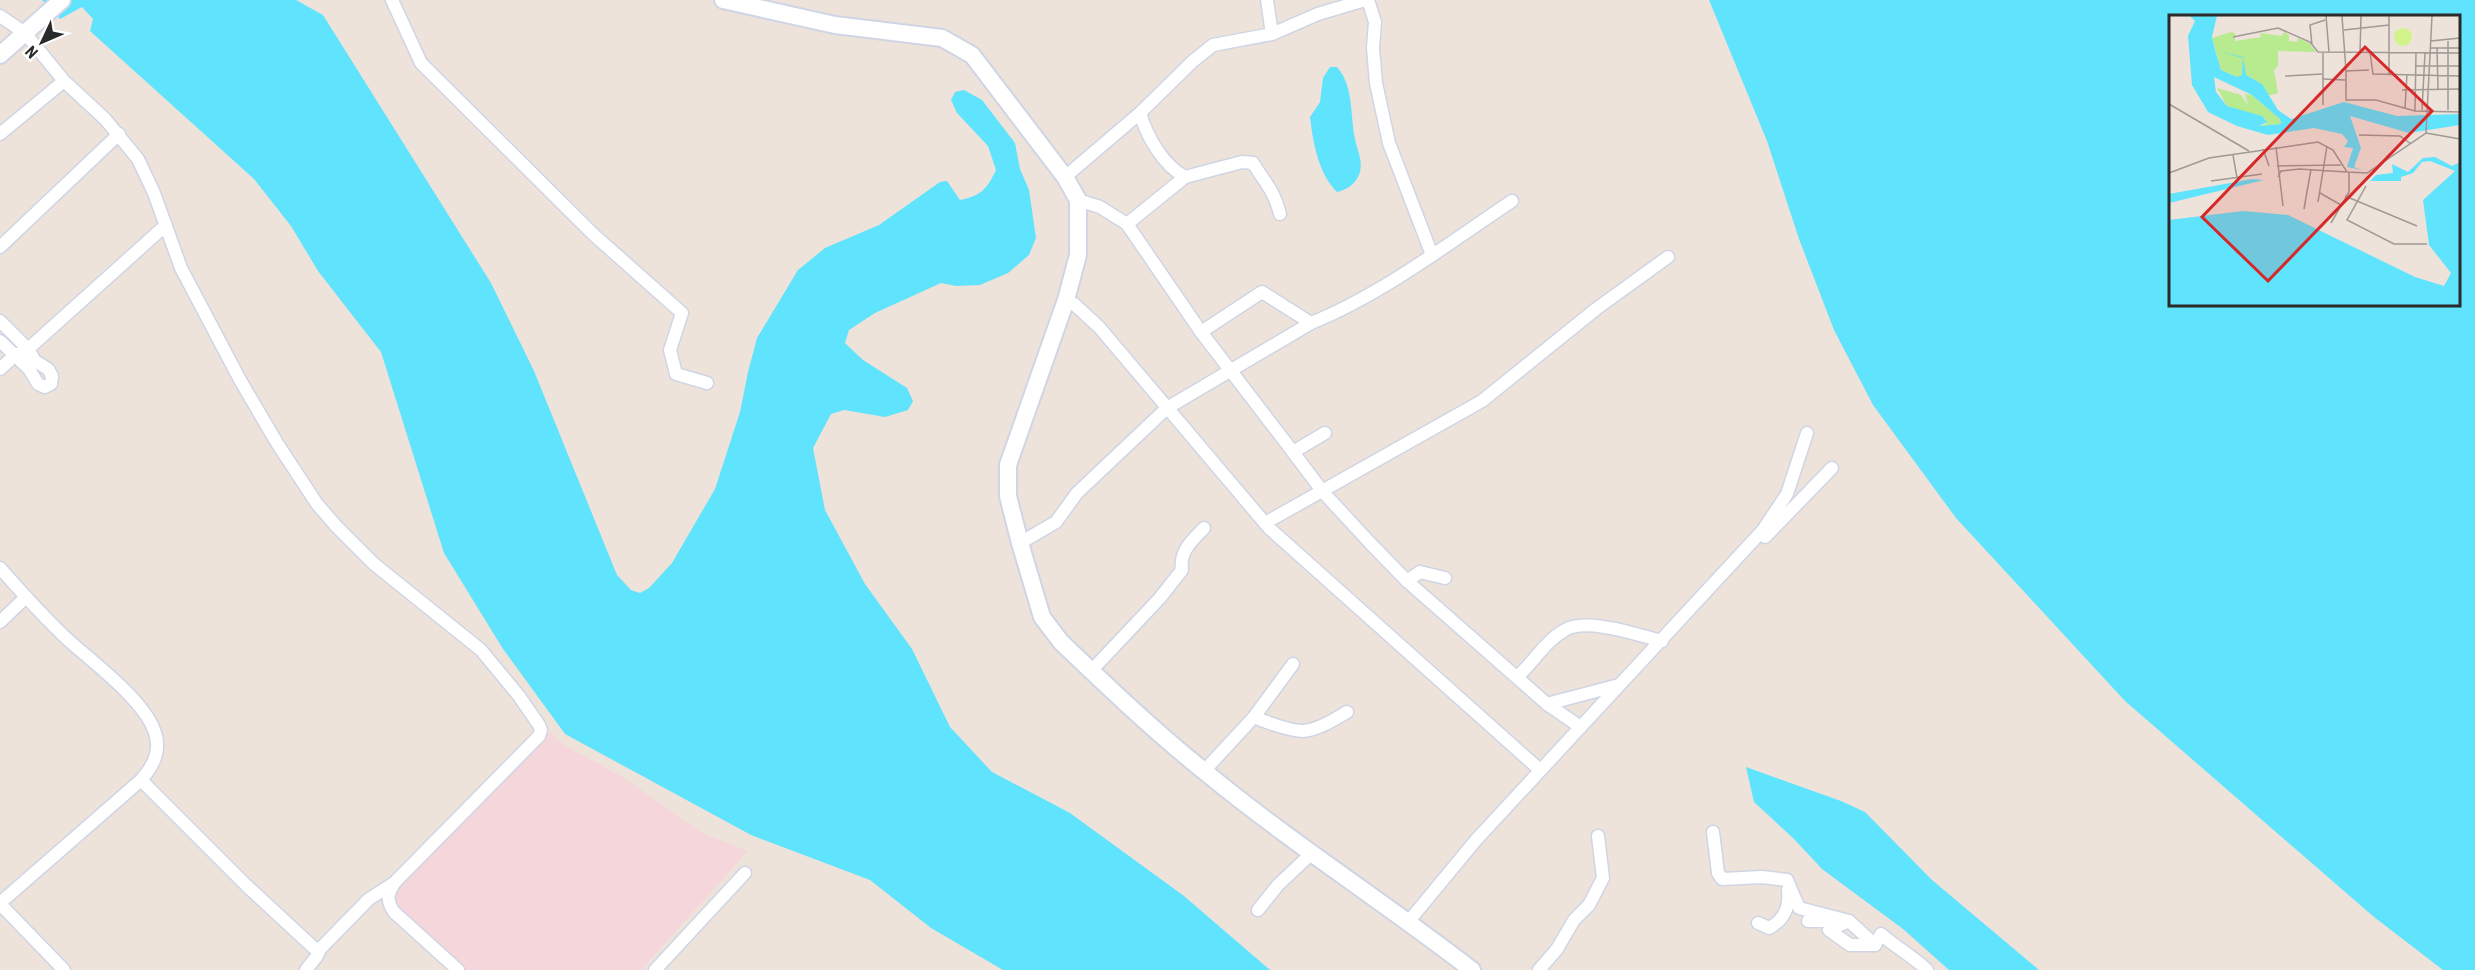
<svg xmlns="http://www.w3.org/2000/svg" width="2475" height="970" font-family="'Roboto Condensed',sans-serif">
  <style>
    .medical { fill: #f5d6db }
    .water { fill: #60e3fc; fill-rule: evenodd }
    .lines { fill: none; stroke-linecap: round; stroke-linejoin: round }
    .street-casing { stroke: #cfd5e4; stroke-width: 15 }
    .secondary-casing { stroke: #cfd5e4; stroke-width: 20 }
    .street { stroke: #fff; stroke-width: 12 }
    .secondary { stroke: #fff; stroke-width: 16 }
    .inset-road { fill: none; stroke: #a09994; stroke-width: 1.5 }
    .view { fill: #d62828; fill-opacity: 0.15; stroke: #d62828; stroke-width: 3 }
    .inset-edge { fill: none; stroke: #2a2a2a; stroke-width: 3 }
  </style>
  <rect width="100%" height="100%" fill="#eee3da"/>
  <!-- medical -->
  <path class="medical" d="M549,731L564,745L623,777L702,833L748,851L641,970H463L396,909L394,898L399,889Z"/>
  <!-- water -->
  <g class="water">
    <path d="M42,0H296L323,15L491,283L534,371L617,575L631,590L640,593L649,588L672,563L715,489L740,412L748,372L757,338L798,270L825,248L879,225L940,182L947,181L960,200C981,196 987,189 996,170L988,146L957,113L951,100L955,92L964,90L982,100L1015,143L1020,169L1029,190L1036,238L1029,255L1008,273L980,285L956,286L941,283L875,313L849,330L845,343L863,360L907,388L913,401L908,410L885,417L844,410L831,414L813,448L825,510L865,584L912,649L950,727L992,772L1070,813L1184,896L1270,970H1003L931,928L870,880L751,835L565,734L503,649L444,553L381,352L318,271L291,226L254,179L90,31L93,19L82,7L60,19Z"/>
    <path d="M1709,0H2475V970H2443L2374,917L2125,701L1956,518L1873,405L1834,330L1799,239L1767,141ZM2170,16H2458V304H2170Z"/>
    <path d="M1330,67H1337C1354,86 1350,115 1355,139C1357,150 1363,160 1360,172C1357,183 1347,190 1337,192C1318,173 1313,142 1310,117L1320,102L1323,78Z"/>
    <path d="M1746,767L1841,801L1865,812L1932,880L2039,970H1949L1903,929L1822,869L1794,839L1754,802Z"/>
  </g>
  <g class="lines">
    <defs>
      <g id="street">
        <path d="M392,0L421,63L594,235L682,313L670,350L676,374L707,383"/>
        <path d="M1267,0L1272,34"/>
        <path d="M1368,0L1375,22L1373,48L1376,83L1389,143L1432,255"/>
        <path d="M0,16L25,33L64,81L105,119L138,159L154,193L181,268L240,380L277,443L317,504L337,527L374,564L481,650L519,696L539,725L541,730L539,736L396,881C387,893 386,900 394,912L458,970"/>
        <path d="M1140,113C1147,137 1163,165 1185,177L1242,162L1253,163C1265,183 1274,190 1280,214"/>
        <path d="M0,134L64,81"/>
        <path d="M1065,177L1140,113L1193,61L1213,45L1272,34L1318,14L1365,0"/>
        <path d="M1078,200L1100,207L1127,224L1201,332L1293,452L1323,492L1371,544L1407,581L1547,704L1619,685"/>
        <path d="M1127,224L1185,177"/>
        <path d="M0,247L119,134"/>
        <path d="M1066,300L1074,304L1099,327L1269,528L1540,770"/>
        <path d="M0,321L28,349L35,361L48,369L52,376L51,384L45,387L38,384L29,369L0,341"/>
        <path d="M1201,332L1262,292L1311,323"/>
        <path d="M0,369L14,356L28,349L166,225"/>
        <path d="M1293,452L1325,433"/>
        <path d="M1265,523L1482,401L1596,309L1668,257"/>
        <path d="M1765,537L1832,468"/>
        <path d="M1020,543L1056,522L1077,493L1167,408L1311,323C1381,295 1449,243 1512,201"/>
        <path d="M0,568C21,592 43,616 66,638C91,661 143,699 154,730C162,750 154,765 141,780L0,903"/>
        <path d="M1407,581L1420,572L1445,578"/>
        <path d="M0,622L26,597"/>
        <path d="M1091,671L1159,599L1182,570C1179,551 1192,541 1204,528"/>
        <path d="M1518,676C1534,662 1545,641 1565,630C1586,617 1638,635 1662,641"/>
        <path d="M1547,704L1579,726"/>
        <path d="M1254,717C1265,722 1291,731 1303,731C1318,730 1335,719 1347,712"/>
        <path d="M1204,771L1254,717L1293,664"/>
        <path d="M141,780L247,886L314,948L320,949L369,899L394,883"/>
        <path d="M1713,832L1718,873L1722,879L1762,877L1787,880L1799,908L1849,921L1829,930L1850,945H1875L1881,934C1895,947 1913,956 1927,970"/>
        <path d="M0,904L64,970"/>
        <path d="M1258,910L1278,885L1312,853"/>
        <path d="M1409,921L1476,840L1763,530L1787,494L1807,433"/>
        <path d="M1808,921H1849L1875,945"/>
        <path d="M1758,923L1769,928C1785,919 1790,907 1788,890"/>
        <path d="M306,970L317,956L320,949"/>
        <path d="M655,970L745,873"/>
        <path d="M1539,970L1557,949L1574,920L1589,905L1603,878L1598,836"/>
      </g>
      <g id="secondary">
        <path d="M723,0L835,25L942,38L972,55L1065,177L1078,200V255L1066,300L1008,465V496L1020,543L1042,617L1061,642C1107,686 1154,731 1204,771C1290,842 1384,902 1472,970"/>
        <path d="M0,55L62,0"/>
      </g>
    </defs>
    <!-- street casing -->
    <use href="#street" class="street-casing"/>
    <!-- secondary casing -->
    <use href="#secondary" class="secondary-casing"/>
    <!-- street -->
    <use href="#street" class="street"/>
    <!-- secondary -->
    <use href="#secondary" class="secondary"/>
  </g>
  <!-- overview -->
  <g transform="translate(2169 15)">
    <rect width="291" height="291" fill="#eee3da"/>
    <path d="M62,17L66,18V26L92,22L91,18L113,21L115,17L120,20V26L128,27L129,23L140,28L147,37L109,36V51L105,55L109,78L98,81L93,69L77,60L68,62L52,55L43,23ZM48,73L72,80L79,90L76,79L83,80L111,104L112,109L89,111L97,109V104L58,91Z" fill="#b8ea90"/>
    <path d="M225 22a9 9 0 1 1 18 0a9 9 0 1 1-18 0Z" fill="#d2f38a"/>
    <path d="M21,1H48L43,22L46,35L74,42L77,60L93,69L109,95L122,104L175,87L228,101L291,99V110L240,118L181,101L192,133L185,152L193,155L178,152L184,133L175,132L179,126L173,119L145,113L99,120L68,111L39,97L23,70L19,21L26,6ZM46,35L74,43L73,60L68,62L52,55ZM45,62L83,80L111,104L112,109L90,111L98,107L93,101L58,91L47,77ZM266,142L283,151L291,147V290H0V205L74,196L119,200L246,262L275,271L282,258L260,230L254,185L286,156L261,146L253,147L244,158L232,162V166H201L207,160L224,158L223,149L239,157L254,143ZM83,164L95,165L0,188V179Z" fill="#60e3fc" fill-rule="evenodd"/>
    <path class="inset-road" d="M157,1L160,37M173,1L177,56M175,15L220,10M64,22L109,13L141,27L149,37L291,38M262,26L291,23M279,26V95M143,30L141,10L156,5M262,33H291M268,33L269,74M191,37L192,1M201,37L204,59L291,61M246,51H291M200,55L177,56V85H207L246,96L291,97M220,59V1M116,61L153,59M153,64L176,65M233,75L291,74M0,89L80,136M154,90V37M236,93L238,59M253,95L256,38M246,96L247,37M257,118L291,124M190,120L231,121L242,129M107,132L114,191M94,134L100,151M64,140L68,163M108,151L172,150M0,158L40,143L149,127L164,135L178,157L198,158L257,118L263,1M109,162L112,156L130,154L178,157M42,166L93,159M197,171L178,205L225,229H258M151,178L172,190M176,181L248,211M149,187L158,131M135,194L142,154M162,208L180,177V158"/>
    <path class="view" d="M196,32L263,96L99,266L33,202Z"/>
    <rect width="291" height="291" class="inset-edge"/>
  </g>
  <!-- north arrow -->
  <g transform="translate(42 42) rotate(226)" stroke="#ffffff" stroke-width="4.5" paint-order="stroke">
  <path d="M0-4.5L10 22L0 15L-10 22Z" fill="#2a2a2a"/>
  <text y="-9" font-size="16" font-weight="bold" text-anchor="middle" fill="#2a2a2a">N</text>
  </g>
</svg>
